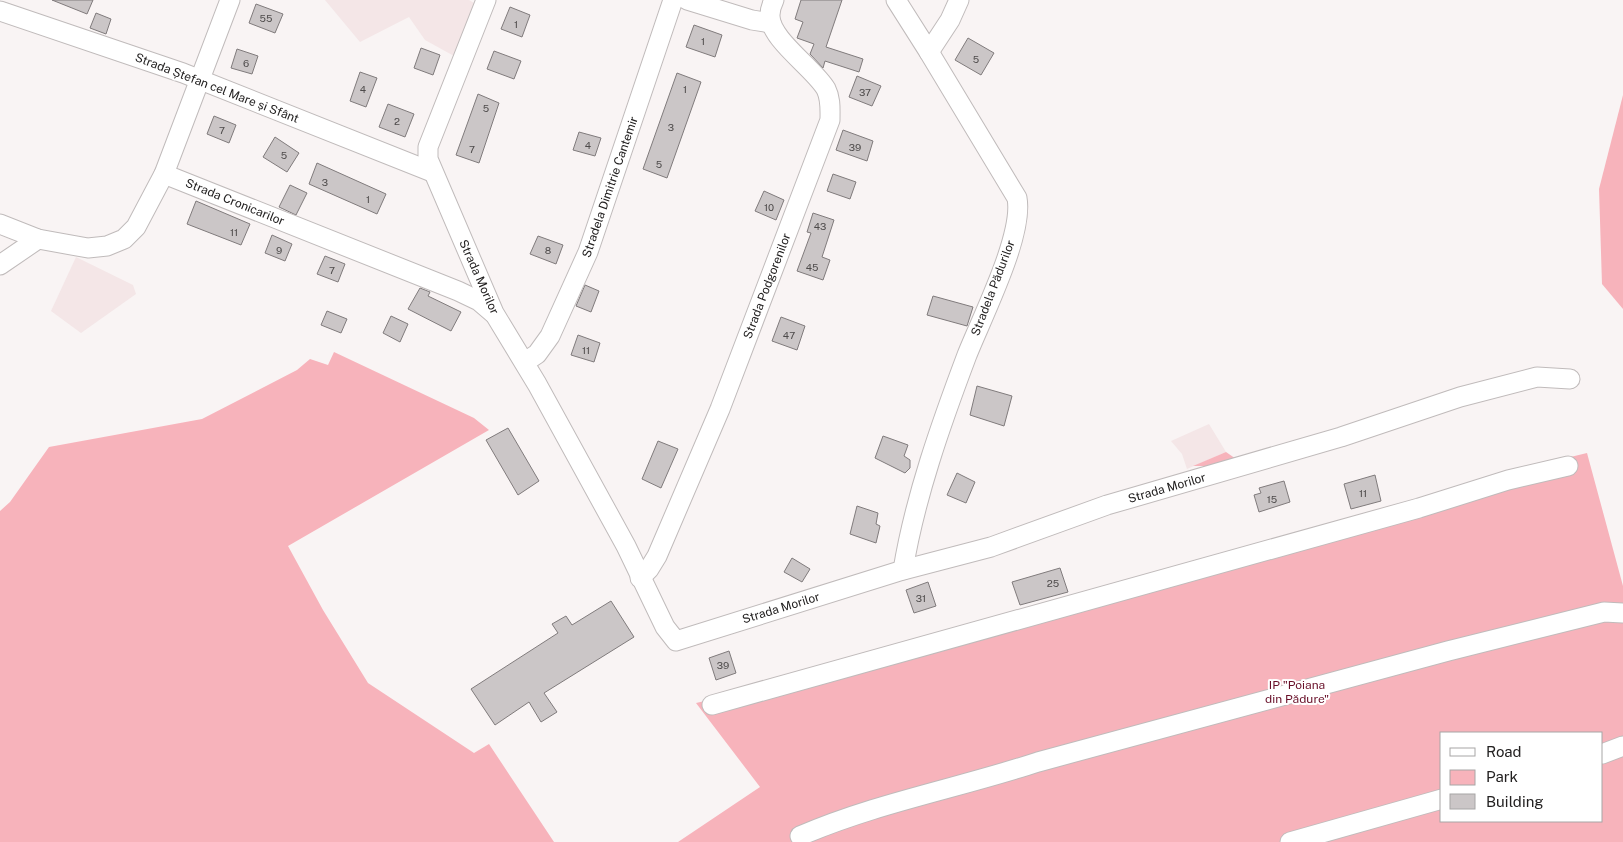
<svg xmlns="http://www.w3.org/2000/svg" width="1623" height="842" font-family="'Public Sans',sans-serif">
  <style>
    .built { fill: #f4e6e7 }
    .green { fill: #f7b3bb; fill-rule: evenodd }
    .building { fill: #cbc6c7; stroke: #807b7c }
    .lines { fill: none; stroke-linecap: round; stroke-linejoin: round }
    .minor-casing { stroke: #c0bbbb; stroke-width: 21 }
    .minor { stroke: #fff; stroke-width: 19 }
    .labels { text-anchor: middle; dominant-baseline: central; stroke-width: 4; stroke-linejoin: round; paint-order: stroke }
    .number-label { font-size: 10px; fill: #4d4a4a }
    .street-label { font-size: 12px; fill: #232121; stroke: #fff }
    .park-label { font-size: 12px; fill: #680f28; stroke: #fff }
  </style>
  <rect width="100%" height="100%" fill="#f9f4f4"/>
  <!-- built -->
  <g class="built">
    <path d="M325,0H469L479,6L454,56L425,40L409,17L360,42Z"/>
    <path d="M76,257L133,285L136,294L81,333L51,311Z"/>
    <path d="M1209,424L1226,452L1187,469L1182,454L1171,441Z"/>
  </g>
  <!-- green -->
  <g class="green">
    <path d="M1623,95V309L1602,284L1599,189Z"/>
    <path d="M334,352L474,418L489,430L288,546L323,610L368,683L474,753L489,744L554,842H0V511L10,502L49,447L202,419L297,370L310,359L328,365Z"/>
    <path d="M1226,452L1239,461L1220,466H1193Z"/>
    <path d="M1587,453L1623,586V842H678L760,787L696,703L744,692L1348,522L1525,468ZM1442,733H1602V821H1442Z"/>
  </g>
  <!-- building -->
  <g class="building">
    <path d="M52,0H93L87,14Z"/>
    <path d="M801,0H842L826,47L863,59L859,72L825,61L823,68L810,54L814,44L797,38L803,22L795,19Z"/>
    <path d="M256,4L283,14L275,33L249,23Z"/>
    <path d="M510,7L530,15L522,37L501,29Z"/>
    <path d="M96,13L111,19L106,34L90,28Z"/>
    <path d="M694,25L722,35L715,57L686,47Z"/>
    <path d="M968,38L994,53L981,75L955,60Z"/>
    <path d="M421,48L440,55L433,75L414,68Z"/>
    <path d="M237,49L258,56L252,74L231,68Z"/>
    <path d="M494,51L521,61L514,79L487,69Z"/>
    <path d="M360,72L377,78L366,107L350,101Z"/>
    <path d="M677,73L701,82L667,178L643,169Z"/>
    <path d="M857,76L881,86L872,106L849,97Z"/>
    <path d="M478,94L499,103L479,163L456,155Z"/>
    <path d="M388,104L414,114L405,137L379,127Z"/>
    <path d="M214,116L236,125L229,143L207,134Z"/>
    <path d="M843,130L873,141L867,161L836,150Z"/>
    <path d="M579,132L601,138L595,156L573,150Z"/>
    <path d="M275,137L299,153L287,172L263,157Z"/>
    <path d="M317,163L386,194L377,214L309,184Z"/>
    <path d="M833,174L856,182L850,199L827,191Z"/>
    <path d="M290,185L307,193L296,215L279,207Z"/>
    <path d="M764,191L784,200L776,220L755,211Z"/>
    <path d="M196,201L250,224L241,245L187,224Z"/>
    <path d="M813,213L834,220L822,257L830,260L823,280L797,271L811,233L807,232Z"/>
    <path d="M272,235L292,244L285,261L265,253Z"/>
    <path d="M538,236L563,245L556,264L530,254Z"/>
    <path d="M325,256L345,264L338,282L317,274Z"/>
    <path d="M585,285L599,291L591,312L576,306Z"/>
    <path d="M420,288L430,292L428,296L461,312L451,331L408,309Z"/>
    <path d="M933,296L973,307L967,326L927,315Z"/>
    <path d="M327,311L347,319L341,333L321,325Z"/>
    <path d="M391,316L408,324L400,342L383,333Z"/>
    <path d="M781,317L805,326L797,350L772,341Z"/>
    <path d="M578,335L600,343L594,362L571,355Z"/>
    <path d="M977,386L1012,396L1004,426L970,415Z"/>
    <path d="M508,428L539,481L518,495L486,440Z"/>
    <path d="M883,436L908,445L904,456L910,460V468L905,473L875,458Z"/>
    <path d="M658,441L678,449L661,488L642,479Z"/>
    <path d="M957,473L975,482L966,503L947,495Z"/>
    <path d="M1375,475L1381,501L1351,509L1344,484Z"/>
    <path d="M1284,481L1290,502L1259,512L1254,495L1261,493L1259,488Z"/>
    <path d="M857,506L878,513L876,524L880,526L876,543L850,534Z"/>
    <path d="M792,558L810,569L802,582L784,572Z"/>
    <path d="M1060,568L1068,592L1020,605L1012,582Z"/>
    <path d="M928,582L936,606L914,613L906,590Z"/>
    <path d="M611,601L634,637L544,693L557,712L541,722L529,702L495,725L471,689L558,633L552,624L566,616L572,625Z"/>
    <path d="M729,651L736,673L716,680L709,658Z"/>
  </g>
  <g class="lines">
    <defs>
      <g id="minor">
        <path d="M486,0L428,147V159L494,313L537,384L626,546L665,627L676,641L903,570L991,547L1107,505L1341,437L1460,397L1537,377L1570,379"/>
        <path d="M687,0L752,20L771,23"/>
        <path d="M896,0L929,52L1017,198C1024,235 982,317 967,355C941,424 915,497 903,570"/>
        <path d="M0,11L183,73L432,172"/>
        <path d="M929,52L950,20L959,0"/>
        <path d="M164,174L458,291L479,301L493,313"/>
        <path d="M0,224L38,239L88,248L107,246L124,239L136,227L164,174L230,0"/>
        <path d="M0,265L38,239"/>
        <path d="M525,362L537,354L550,336L588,252L673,0"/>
        <path d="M640,578L649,569L657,556L720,409L830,120C830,109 831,99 826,89C814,68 769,39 770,15C770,10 772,4 774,0"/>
        <path d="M712,705L1419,508L1508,480L1568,466"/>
        <path d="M1602,754L1623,746"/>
        <path d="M800,836C876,803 959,788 1038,762L1448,651L1604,612L1623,613"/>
        <path d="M1290,842L1442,799"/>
      </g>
    </defs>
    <!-- minor casing -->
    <use href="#minor" class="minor-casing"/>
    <!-- minor -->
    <use href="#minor" class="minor"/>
  </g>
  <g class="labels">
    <!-- number labels -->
    <g class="number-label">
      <text x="266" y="18">55</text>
      <text x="516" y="24">1</text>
      <text x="703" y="41">1</text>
      <text x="976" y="59">5</text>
      <text x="246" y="63">6</text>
      <text x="363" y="89">4</text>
      <text x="685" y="89">1</text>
      <text x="865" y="92">37</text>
      <text x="486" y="108">5</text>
      <text x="397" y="121">2</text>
      <text x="671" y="127">3</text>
      <text x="222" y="130">7</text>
      <text x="588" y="145">4</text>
      <text x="855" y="147">39</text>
      <text x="472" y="149">7</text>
      <text x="284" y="155">5</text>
      <text x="659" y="164">5</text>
      <text x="325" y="182">3</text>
      <text x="368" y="199">1</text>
      <text x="769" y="207">10</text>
      <text x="820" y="226">43</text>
      <text x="234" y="232">11</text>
      <text x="279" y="250">9</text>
      <text x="548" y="250">8</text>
      <text x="812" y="267">45</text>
      <text x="332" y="270">7</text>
      <text x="789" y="335">47</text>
      <text x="586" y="350">11</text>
      <text x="1363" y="493">11</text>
      <text x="1272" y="499">15</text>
      <text x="1053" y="583">25</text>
      <text x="921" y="598">31</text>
      <text x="723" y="665">39</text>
    </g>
    <!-- street labels -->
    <g class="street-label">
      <text transform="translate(217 88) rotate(21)">Strada Ștefan cel Mare și Sfânt</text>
      <text transform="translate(610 187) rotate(-71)">Stradela Dimitrie Cantemir</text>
      <text transform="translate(235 202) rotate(22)">Strada Cronicarilor</text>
      <text transform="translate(479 277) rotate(66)">Strada Morilor</text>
      <text transform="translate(767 286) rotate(-69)">Strada Podgorenilor</text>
      <text transform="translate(993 288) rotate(-69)">Stradela Pădurilor</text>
      <text transform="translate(1167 488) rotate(-16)">Strada Morilor</text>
      <text transform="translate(781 608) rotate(-17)">Strada Morilor</text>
    </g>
    <!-- park labels -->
    <g class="park-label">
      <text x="1297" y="685">IP "Poiana<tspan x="1297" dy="14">din Pădure"</tspan></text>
    </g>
  </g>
  <!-- legend -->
  <rect x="1440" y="732" width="162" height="90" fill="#ffffff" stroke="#a7a6a6"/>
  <rect x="1450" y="748" width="25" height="8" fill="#ffffff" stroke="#a7a6a6"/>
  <text x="1486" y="757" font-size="15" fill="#232121">Road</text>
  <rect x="1450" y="770" width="25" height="15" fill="#f7b3bb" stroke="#a7a6a6"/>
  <text x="1486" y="782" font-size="15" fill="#232121">Park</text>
  <rect x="1450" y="794" width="25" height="15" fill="#cbc6c7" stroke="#a7a6a6"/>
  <text x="1486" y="807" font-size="15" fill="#232121">Building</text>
</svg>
